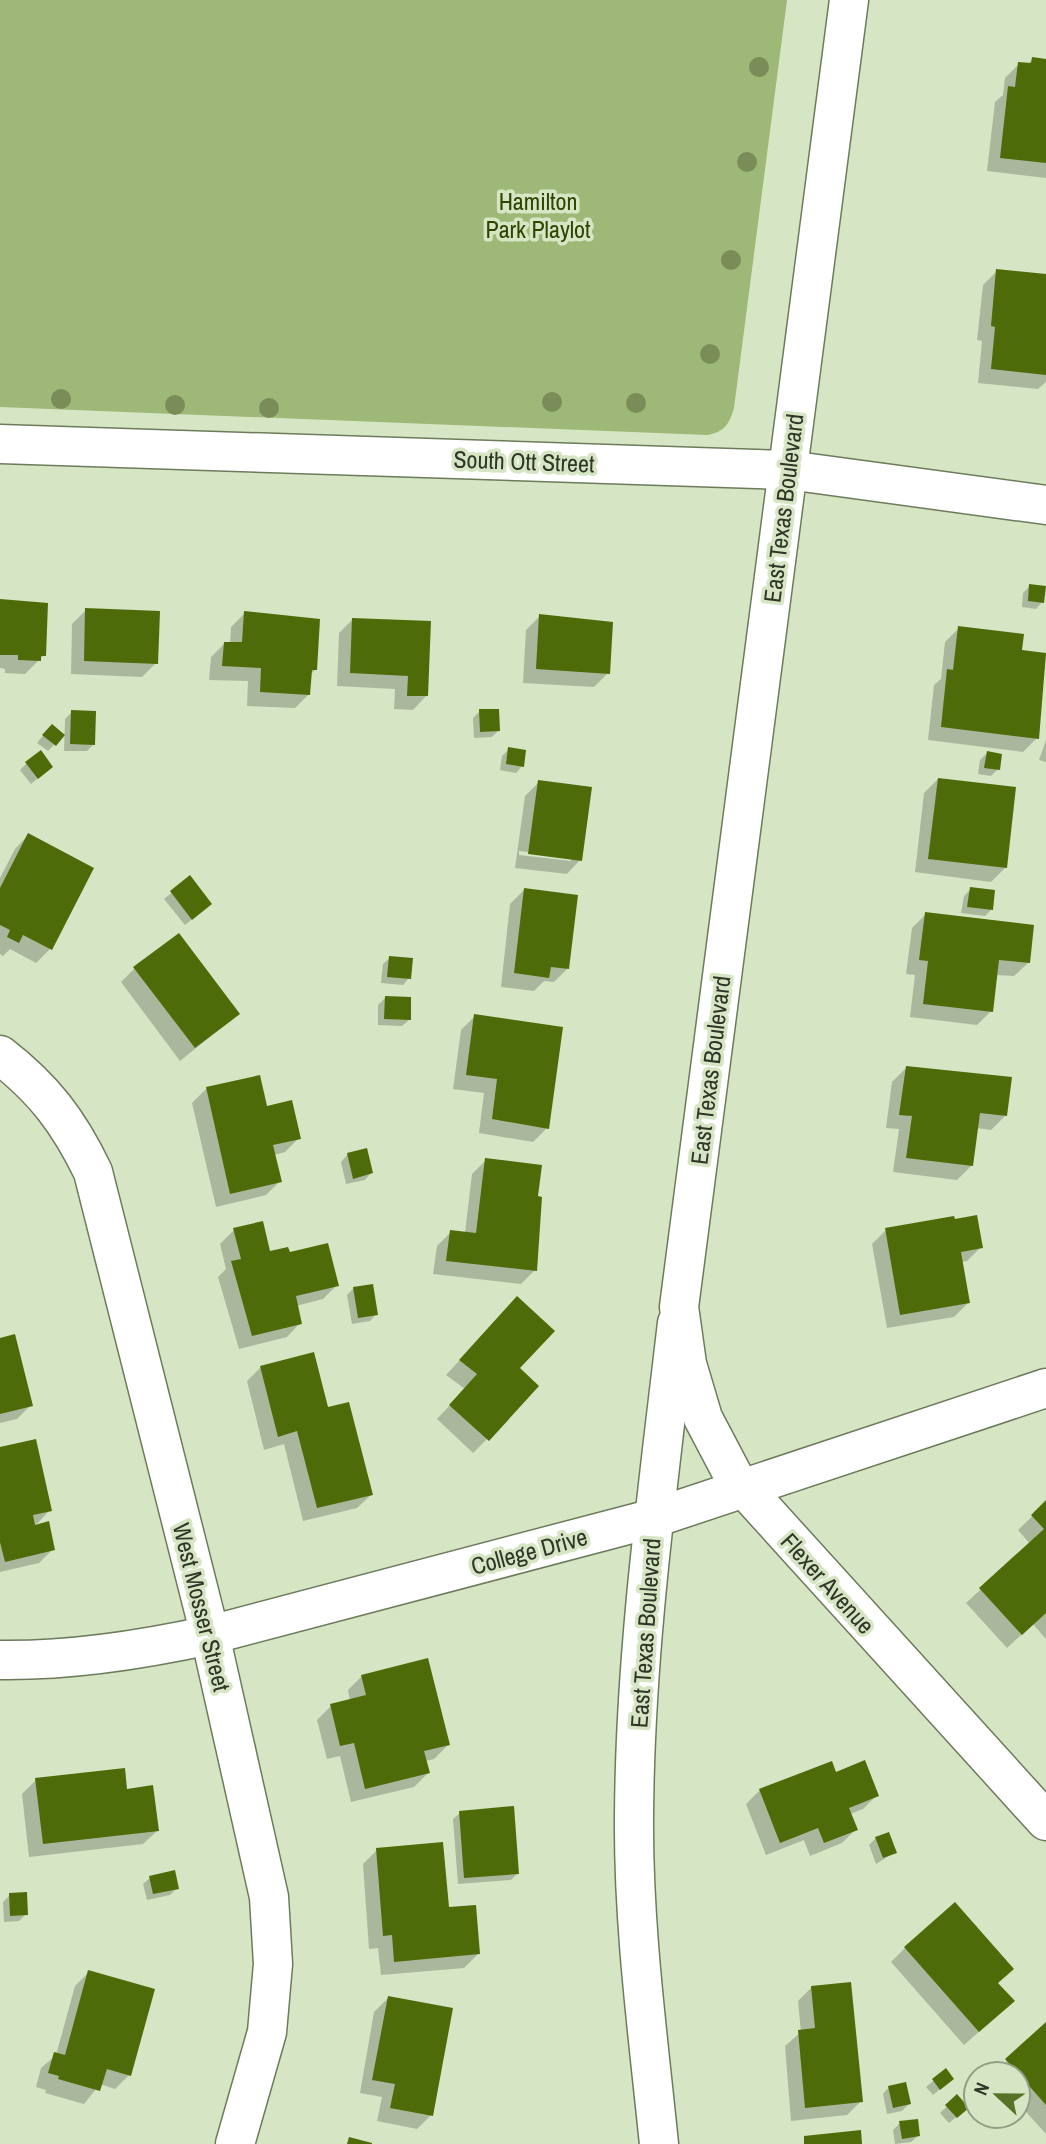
<svg xmlns="http://www.w3.org/2000/svg" width="1046" height="2144" font-family="'Archivo Narrow',sans-serif">
  <style>
    .green { fill: #9db877 }
    .shadow { fill: #0003; fill-rule: evenodd }
    .building { fill: #4d6c09 }
    .lines { fill: none; stroke-linecap: round; stroke-linejoin: round }
    .street-casing { stroke: #6d7b5c; stroke-width: 41 }
    .secondary-casing { stroke: #6d7b5c; stroke-width: 41 }
    .street { stroke: #fff; stroke-width: 38 }
    .secondary { stroke: #fff; stroke-width: 38 }
    .tree { fill: #7a8c58 }
    .labels { text-anchor: middle; dominant-baseline: central; stroke-width: 7; stroke-linejoin: round; paint-order: stroke }
    .park-label { font-size: 24px; fill: #2f4401; stroke: #d6e5c3 }
    .street-label { font-size: 24px; fill: #2f3527; stroke: #d6e5c3 }
  </style>
  <rect width="100%" height="100%" fill="#d6e5c3"/>
  <!-- green -->
  <path class="green" d="M0,0H787L734,408C729,425 724,432 707,435L0,407Z"/>
  <!-- shadow -->
  <g class="shadow">
    <path d="M1033,59L1046,61V178L987,171L995,102L1003,95L1005,78L1019,64L1027,65Z"/>
    <path d="M997,271L1046,276V382L1038,389L978,383L982,341L977,340L983,285Z"/>
    <path d="M1030,586L1042,602L1036,609L1022,607L1023,593Z"/>
    <path d="M0,602L44,655L25,674L5,673V669L0,668Z"/>
    <path d="M86,610L156,663L142,677L71,674L72,624Z"/>
    <path d="M245,613L315,670L310,675L309,694L295,708L247,706L248,681L209,680L211,657L225,643L230,644L231,627Z"/>
    <path d="M540,616L608,673L594,687L523,683L526,630Z"/>
    <path d="M353,619L430,623L426,696L413,710L394,709L395,689L337,686L339,633Z"/>
    <path d="M959,628L1020,651L1046,654L1037,738L1023,752L928,740L934,685L941,679L945,642Z"/>
    <path d="M480,711L498,731L492,737L474,738L473,718Z"/>
    <path d="M72,712L94,744L87,751H64L65,719Z"/>
    <path d="M45,733L54,745L48,751L37,743Z"/>
    <path d="M1046,740V762L1039,760Z"/>
    <path d="M509,749L522,766L516,773L500,770L502,756Z"/>
    <path d="M987,753L998,769L991,776L978,774L980,760Z"/>
    <path d="M27,763L44,773L31,784L20,770Z"/>
    <path d="M938,779L1005,868L991,882L915,872L924,793Z"/>
    <path d="M539,782L580,860L567,874L515,868L525,796ZM519,851L571,858V861L519,855Z"/>
    <path d="M28,835L50,949L36,963L10,949L3,956L0,954V878L15,849Z"/>
    <path d="M190,878L203,910L185,925L164,899Z"/>
    <path d="M971,889L991,910L985,916L961,913L964,896Z"/>
    <path d="M524,890L568,968L554,982L544,981L534,991L501,987L510,904Z"/>
    <path d="M926,914L1028,963L1014,976L996,975L991,1011L977,1025L910,1017L915,975L906,974L912,928Z"/>
    <path d="M390,958L409,978L403,985L381,983L383,964Z"/>
    <path d="M135,968L238,1014L180,1061L121,982Z"/>
    <path d="M385,998L409,1020L402,1026L378,1025V1005Z"/>
    <path d="M475,1016L547,1128L533,1142L479,1133L484,1093L453,1089L461,1030Z"/>
    <path d="M906,1068L1005,1116L991,1130L976,1128L971,1166L957,1180L893,1172L899,1129L886,1128L892,1082Z"/>
    <path d="M259,1077L266,1108L299,1138L285,1152L274,1155L280,1181L266,1195L216,1207L192,1103L206,1089Z"/>
    <path d="M366,1150L371,1173L365,1180L346,1184L341,1162L347,1155Z"/>
    <path d="M486,1160L535,1270L521,1284L433,1274L437,1246L451,1232L465,1233L472,1174Z"/>
    <path d="M954,1222L981,1247L967,1261L961,1262L968,1303L954,1317L887,1328L872,1244L886,1230Z"/>
    <path d="M234,1230L269,1253L288,1255L337,1285L323,1299L296,1306L300,1323L287,1337L239,1349L218,1277L226,1269L220,1244Z"/>
    <path d="M354,1288L376,1314L370,1321L352,1324L347,1295Z"/>
    <path d="M504,1312L518,1368L487,1439L473,1453L437,1419L465,1389L446,1375Z"/>
    <path d="M0,1340L31,1405L17,1419L0,1423Z"/>
    <path d="M261,1367L327,1409L371,1495L357,1508L303,1521L284,1444L264,1450L247,1381Z"/>
    <path d="M0,1449L50,1510L34,1527L53,1549L39,1563L0,1572Z"/>
    <path d="M1046,1503V1639L1033,1624L1007,1648L966,1603L1030,1544L1018,1530Z"/>
    <path d="M362,1676L448,1745L434,1759L425,1761L428,1773L414,1787L351,1802L340,1756L327,1759L317,1720L331,1706L350,1701L348,1690Z"/>
    <path d="M835,1774L877,1795L863,1809L850,1814L856,1829L842,1843L810,1856L804,1840L766,1855L746,1804L760,1790Z"/>
    <path d="M36,1780L126,1791L157,1831L143,1844L29,1857L22,1794Z"/>
    <path d="M460,1813L517,1874L511,1880L458,1884L453,1819Z"/>
    <path d="M876,1838L895,1852L876,1864L869,1845Z"/>
    <path d="M377,1850L447,1909L478,1954L464,1968L381,1975L378,1948L369,1949L363,1864Z"/>
    <path d="M150,1878L177,1888L170,1895L147,1900L143,1884Z"/>
    <path d="M10,1895L26,1914L19,1921L4,1922L3,1902Z"/>
    <path d="M905,1948L998,2015L964,2045L891,1962Z"/>
    <path d="M89,1972L129,2075L115,2089L100,2084L84,2104L45,2093L46,2090L36,2087L41,2068L56,2055L75,1986Z"/>
    <path d="M812,1987L861,2101L847,2115L791,2121L785,2046L801,2032L798,2001Z"/>
    <path d="M388,1998L431,2115L417,2129L377,2121L382,2097L360,2093L374,2012Z"/>
    <path d="M1046,2024V2134L1018,2103V2074H993Z"/>
    <path d="M946,2070L945,2085L933,2095L926,2087Z"/>
    <path d="M889,2087L909,2104L902,2111L887,2114L883,2094Z"/>
    <path d="M957,2097L960,2114L949,2123L940,2113Z"/>
    <path d="M900,2123L918,2136L911,2142L895,2144L893,2130Z"/>
  </g>
  <!-- building -->
  <g class="building">
    <path d="M1032,57L1046,59V163L1000,158L1008,86L1015,87L1018,62L1031,63Z"/>
    <path d="M996,269L1046,274V375L991,369L995,327L991,326Z"/>
    <path d="M1029,584L1046,586L1044,603L1028,601Z"/>
    <path d="M0,599L48,603L46,656H41V661L18,660V655H0Z"/>
    <path d="M85,608L160,611L158,664L84,661Z"/>
    <path d="M244,611L320,619L317,670H312L310,695L260,692L261,668L222,666L224,642H242Z"/>
    <path d="M539,614L613,622L610,674L536,669Z"/>
    <path d="M352,618L431,621L428,696H407L408,676L350,673Z"/>
    <path d="M958,626L1024,634L1022,650L1046,653L1039,739L941,727L947,669L953,670Z"/>
    <path d="M479,709H499L500,731L480,732Z"/>
    <path d="M71,710L96,711L95,745L70,744Z"/>
    <path d="M52,724L65,735L56,746L42,735Z"/>
    <path d="M508,747L526,750L524,767L506,764Z"/>
    <path d="M41,750L53,767L38,779L25,762Z"/>
    <path d="M987,751L1002,754L1000,770L984,768Z"/>
    <path d="M938,778L1016,787L1007,868L928,859Z"/>
    <path d="M538,780L592,787L582,861L528,854Z"/>
    <path d="M28,833L94,868L52,950L23,935L19,943L7,937L10,930L0,925V888Z"/>
    <path d="M190,875L212,904L192,920L170,891Z"/>
    <path d="M970,887L995,890L993,910L967,907Z"/>
    <path d="M524,888L578,895L569,969L551,967L549,978L514,973Z"/>
    <path d="M925,912L1034,925L1030,963L999,960L993,1012L923,1004L928,961L919,960Z"/>
    <path d="M179,933L240,1014L195,1048L133,967Z"/>
    <path d="M389,956L413,958L411,979L387,977Z"/>
    <path d="M385,996L411,997V1020L384,1019Z"/>
    <path d="M474,1014L563,1027L549,1129L492,1119L497,1079L466,1075Z"/>
    <path d="M906,1066L1012,1077L1007,1116L980,1113L973,1166L906,1158L912,1116L899,1115Z"/>
    <path d="M260,1075L267,1106L292,1100L301,1139L273,1145L282,1182L230,1194L206,1087Z"/>
    <path d="M367,1148L373,1173L353,1179L347,1153Z"/>
    <path d="M485,1158L542,1165L538,1196L542,1197L537,1271L446,1261L450,1230L476,1233Z"/>
    <path d="M977,1215L983,1248L961,1252L970,1303L900,1315L885,1228L954,1216L955,1219Z"/>
    <path d="M263,1221L270,1251L288,1247L290,1252L328,1243L339,1286L296,1296L302,1324L252,1336L231,1261L241,1259L233,1228Z"/>
    <path d="M373,1284L378,1315L358,1318L353,1287Z"/>
    <path d="M517,1296L555,1331L520,1368L539,1386L489,1441L449,1405L477,1374L459,1360Z"/>
    <path d="M15,1334L33,1406L0,1414V1338Z"/>
    <path d="M314,1352L328,1407L349,1402L373,1495L317,1508L297,1431L278,1437L260,1366Z"/>
    <path d="M36,1439L52,1511L33,1515L35,1525L49,1521L55,1550L5,1562L0,1542V1447Z"/>
    <path d="M1046,1500V1613L1022,1635L979,1588L1044,1529L1031,1515Z"/>
    <path d="M428,1658L450,1745L424,1751L430,1773L365,1789L354,1743L340,1746L330,1704L366,1695L361,1675Z"/>
    <path d="M865,1760L879,1796L849,1808L858,1830L824,1843L818,1828L780,1843L759,1789L832,1761L836,1772Z"/>
    <path d="M125,1768L127,1789L153,1785L159,1831L43,1844L35,1778Z"/>
    <path d="M514,1806L519,1874L464,1878L459,1811Z"/>
    <path d="M889,1832L897,1853L883,1858L875,1837Z"/>
    <path d="M443,1842L449,1907L476,1905L480,1954L394,1962L392,1935L383,1936L376,1848Z"/>
    <path d="M175,1870L179,1889L153,1894L149,1876Z"/>
    <path d="M27,1892L28,1915L10,1916L9,1893Z"/>
    <path d="M955,1902L1014,1969L998,1983L1015,2001L979,2032L904,1947Z"/>
    <path d="M88,1970L155,1989L131,2076L107,2069L100,2091L58,2079L59,2076L48,2073L54,2052L65,2055Z"/>
    <path d="M851,1982L863,2102L805,2108L798,2030L815,2028L811,1986Z"/>
    <path d="M388,1996L453,2008L433,2116L390,2108L395,2084L372,2080Z"/>
    <path d="M1046,2022V2105L1005,2059Z"/>
    <path d="M946,2068L954,2079L940,2090L932,2079Z"/>
    <path d="M906,2082L911,2104L893,2108L888,2086Z"/>
    <path d="M957,2094L969,2108L957,2118L945,2105Z"/>
    <path d="M918,2119L920,2136L902,2139L899,2121Z"/>
    <path d="M861,2130L862,2144H804V2136Z"/>
    <path d="M349,2137L372,2143V2144H347Z"/>
  </g>
  <g class="lines">
    <defs>
      <g id="street">
        <path d="M788,470L1046,505"/>
        <path d="M0,1055C44,1089 69,1122 93,1172L210,1635L269,1897L273,1964L267,2032L235,2144"/>
        <path d="M0,1660C71,1661 141,1650 210,1635L654,1518L1046,1388"/>
        <path d="M659,2144C648,2035 633,1926 634,1816C635,1651 658,1487 677,1323"/>
      </g>
      <g id="secondary">
        <path d="M849,0L679,1307L687,1364L703,1418L734,1477L1046,1821"/>
        <path d="M0,444L788,470"/>
      </g>
    </defs>
    <!-- street casing -->
    <use href="#street" class="street-casing"/>
    <!-- secondary casing -->
    <use href="#secondary" class="secondary-casing"/>
    <!-- street -->
    <use href="#street" class="street"/>
    <!-- secondary -->
    <use href="#secondary" class="secondary"/>
  </g>
  <!-- trees -->
  <g class="tree">
    <circle cx="759" cy="67" r="10"/>
    <circle cx="747" cy="162" r="10"/>
    <circle cx="731" cy="260" r="10"/>
    <circle cx="710" cy="354" r="10"/>
    <circle cx="61" cy="399" r="10"/>
    <circle cx="552" cy="402" r="10"/>
    <circle cx="636" cy="403" r="10"/>
    <circle cx="175" cy="405" r="10"/>
    <circle cx="269" cy="408" r="10"/>
  </g>
  <g class="labels">
    <!-- park labels -->
    <g class="park-label">
      <text x="538" y="201">Hamilton<tspan x="538" dy="28">Park Playlot</tspan></text>
    </g>
    <!-- street labels -->
    <g class="street-label">
      <text transform="translate(524 461) rotate(2)">South Ott Street</text>
      <text transform="translate(783 508) rotate(-83)">East Texas Boulevard</text>
      <text transform="translate(710 1070) rotate(-83)">East Texas Boulevard</text>
      <text transform="translate(529 1551) rotate(-15)">College Drive</text>
      <text transform="translate(828 1583) rotate(48)">Flexer Avenue</text>
      <text transform="translate(202 1607) rotate(76)">West Mosser Street</text>
      <text transform="translate(645 1633) rotate(-86)">East Texas Boulevard</text>
    </g>
  </g>
  <!-- north arrow -->
  <g transform="translate(997 2095) rotate(292)"><circle r="33" fill="#d6e5c3" stroke="#939f85" stroke-width="2"/>
  <path d="M0-5L12 26L0 18L-12 26Z" fill="#567226"/>
  <text y="-10" font-size="19" font-weight="bold" text-anchor="middle" fill="#2f3527">N</text>
  </g>
</svg>
